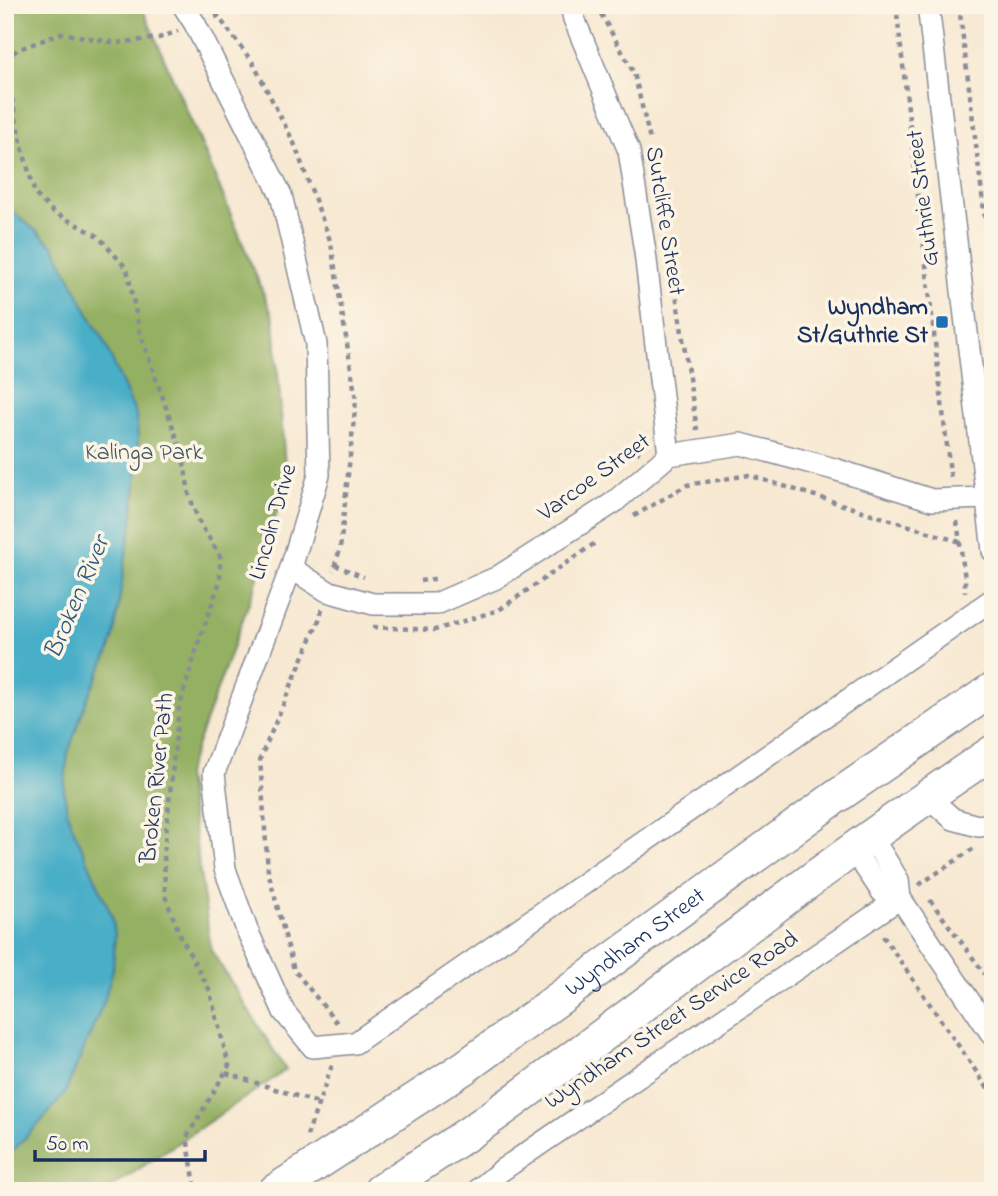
<svg xmlns="http://www.w3.org/2000/svg" width="998" height="1196" font-family="'Indie Flower',sans-serif">
  <style>
    .forest { fill: #94b062; stroke: #587060; stroke-width: 2 }
    .water { fill: #48aec7; stroke: #326e92; stroke-width: 2 }
    .lines { fill: none; stroke-linecap: round; stroke-linejoin: round }
    .minor-casing { stroke: #898c98; stroke-width: 24 }
    .trunk-casing { stroke: #898c98; stroke-width: 36 }
    .path { stroke: #898c98; stroke-width: 4.5; stroke-dasharray: 5 5; stroke-linecap: butt }
    .minor { stroke: #fff; stroke-width: 21 }
    .trunk { stroke: #fff; stroke-width: 33 }
    .poi-dot { fill: #1f6fb2; stroke: #fcf5e5; stroke-width: 2.5 }
    .labels { text-anchor: middle; dominant-baseline: central; stroke-width: 7; stroke-linejoin: round; paint-order: stroke }
    .street-label { font-size: 24px; fill: #1b2f5e; stroke: #fcf5e5 }
    .poi-label { font-size: 24px; font-weight: bold; fill: #1b2f5e; stroke: #fcf5e5; text-anchor: end }
    .park-label { font-size: 24px; fill: #435662; stroke: #fcf5e5 }
    .water-label { font-size: 26px; font-style: italic; fill: #2b5b83; stroke: #fcf5e5 }
  </style>
  <rect width="100%" height="100%" fill="#fcf5e5"/>
  <filter id="ink" filterUnits="userSpaceOnUse"><feTurbulence type="fractalNoise" baseFrequency=".0143" numOctaves="2"/><feDisplacementMap in="SourceGraphic" scale="14" xChannelSelector="R" yChannelSelector="G"/><feConvolveMatrix kernelMatrix="1 2 1 2 8 2 1 2 1" color-interpolation-filters="sRGB"/></filter>
  <filter id="wash" filterUnits="userSpaceOnUse"><feTurbulence type="fractalNoise" baseFrequency=".00686" numOctaves="4" result="noise"/><feDisplacementMap in="SourceGraphic" scale="28" xChannelSelector="R" yChannelSelector="G"/><feGaussianBlur stdDeviation="1.57" result="paint"/><feColorMatrix in="noise" values="0 0 0 0 0 0 0 0 0 0 0 0 0 0 0 0 0 1.4 0 .05"/><feComposite in="paint" operator="in"/></filter>
  <g filter="url(#wash)">
    <rect width="100%" height="100%" fill="#f7e8d1"/>
    <!-- forest -->
    <path class="forest" d="M5,5H141L209,162L274,319L286,480L258,578L186,774L211,950L286,1070L106,1191H5Z"/>
    <!-- water -->
    <path class="water" d="M5,205L54,246L97,330L101,334L136,415L138,438L136,486L131,531L127,548L114,636L109,652L87,699L68,753L64,791L67,811L71,823L112,916L115,934L113,969L104,1002L65,1093L46,1116L5,1159V583L11,567L12,556L14,504L13,452L5,422Z"/>
  </g>
  <g filter="url(#ink)">
    <g class="lines">
      <defs>
        <g id="minor">
          <path d="M183,5L195,24L281,195L316,344L319,475L291,568L214,773L225,869L247,930L284,1012L313,1047L355,1043L993,599"/>
          <path d="M571,5L574,19L629,151L645,252L669,455"/>
          <path d="M928,5L993,551"/>
          <path d="M291,568L327,591L373,604H436L496,578L613,503L669,455L741,444L834,469L932,500L986,498"/>
          <path d="M927,796L953,819L978,826L993,824"/>
          <path d="M871,836L898,880L900,898L993,1036"/>
          <path d="M853,849L882,892L900,898"/>
          <path d="M477,1191L502,1170L900,898"/>
        </g>
        <g id="trunk">
          <path id="s1" d="M275,1191L465,1067L833,799L993,689"/>
          <path d="M380,1191C419,1165 461,1140 499,1112C664,992 823,865 993,752"/>
        </g>
      </defs>
      <!-- minor casing -->
      <use href="#minor" class="minor-casing"/>
      <!-- trunk casing -->
      <use href="#trunk" class="trunk-casing"/>
      <!-- path -->
      <g class="path">
        <path d="M214,5L218,16"/>
        <path d="M596,5L634,73L650,140"/>
        <path d="M896,5L951,481"/>
        <path d="M959,5L993,285"/>
        <path d="M215,17L218,16L253,63L294,143L331,243L356,400L340,549L333,571"/>
        <path d="M5,59L17,50L62,33L116,43L159,38L178,31"/>
        <path d="M5,80L9,85L22,147L35,194L53,212L98,236L127,269L140,333L183,456L189,494L198,520L220,556V581L199,641L179,708L164,851L165,896L179,933L209,989L229,1066L187,1137L196,1191"/>
        <path d="M669,248L697,430"/>
        <path d="M637,454L645,437"/>
        <path d="M634,516L687,485L749,475L960,542"/>
        <path d="M957,521L965,579V592"/>
        <path d="M335,565L364,577"/>
        <path d="M420,581L439,578"/>
        <path d="M322,609L319,620L260,759L268,871L294,970L338,1024"/>
        <path d="M373,627L435,630L499,610L598,541"/>
        <path d="M919,885L976,847"/>
        <path d="M930,900L993,985"/>
        <path d="M883,936L993,1096"/>
        <path d="M226,1073L318,1103"/>
        <path d="M307,1136L332,1065"/>
        <path d="M237,1191L250,1183"/>
      </g>
      <!-- minor -->
      <use href="#minor" class="minor"/>
      <!-- trunk -->
      <use href="#trunk" class="trunk"/>
    </g>
  </g>
  <!-- markers -->
  <rect class="poi-dot" x="935" y="315" width="14" height="14" rx="3.5"/>
  <g class="labels">
    <!-- street labels -->
    <g class="street-label">
      <text transform="translate(924 198) rotate(-97)">Guthrie Street</text>
      <text transform="translate(664 221) rotate(81)">Sutcliffe Street</text>
      <text transform="translate(595 478) rotate(-36)">Varcoe Street</text>
      <text transform="translate(274 522) rotate(-74)">Lincoln Drive</text>
      <text transform="translate(158 778) rotate(-84)">Broken River Path</text>
      <text stroke="none"><textPath href="#s1" startOffset="438">Wyndham Street</textPath></text>
      <text transform="translate(672 1021) rotate(-34)">Wyndham Street Service Road</text>
    </g>
    <!-- poi labels -->
    <g class="poi-label">
      <text x="928" y="308">Wyndham<tspan x="928" dy="28">St/Guthrie St</tspan></text>
    </g>
    <!-- park labels -->
    <g class="park-label">
      <text x="144" y="453">Kalinga Park</text>
    </g>
    <!-- water labels -->
    <g class="water-label">
      <text transform="translate(78 598) rotate(-67)">Broken River</text>
    </g>
  </g>
  <!-- margin -->
  <rect width="998" height="1196" fill="none" stroke="#fcf5e5" stroke-width="28"/>
  <!-- scale -->
  <path d="M35 1150v10h170v-10" fill="none" stroke="#1b2f5e" stroke-width="3.5"/>
  <text x="46" y="1150" font-size="21" fill="#1b2f5e" stroke="#fcf5e5" stroke-width="5" paint-order="stroke">50 m</text>
</svg>
